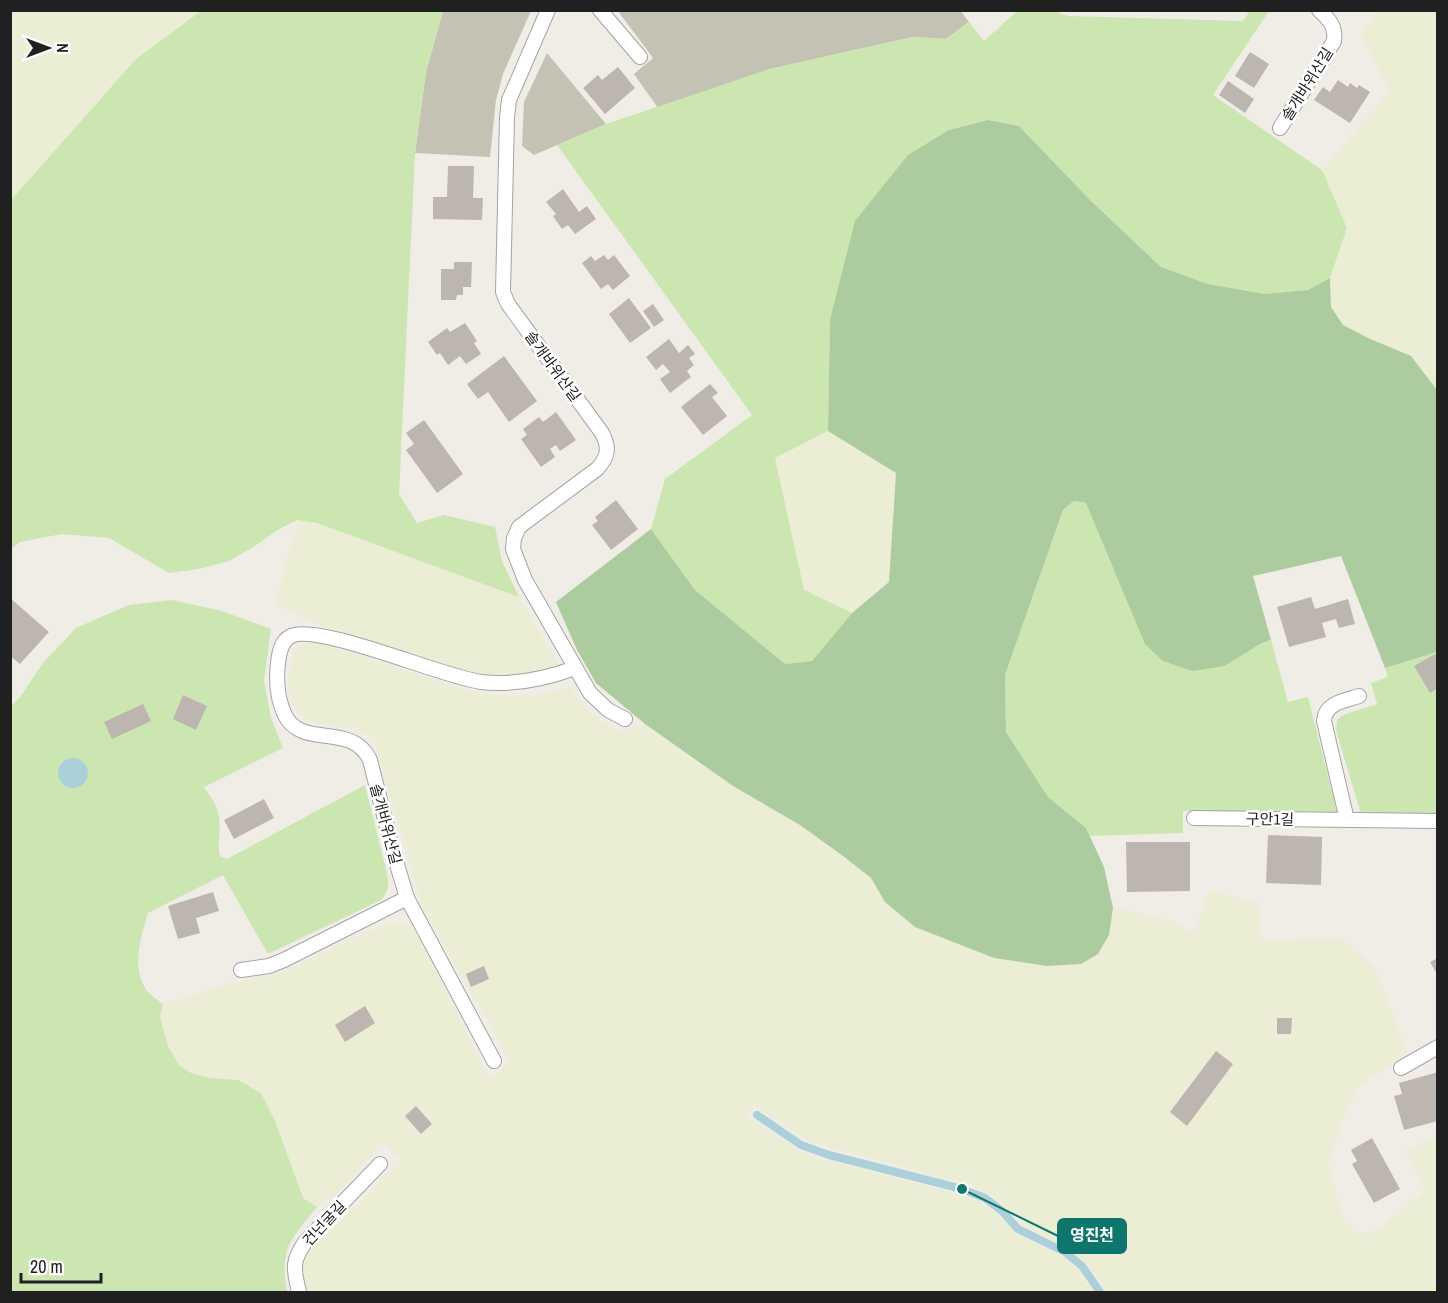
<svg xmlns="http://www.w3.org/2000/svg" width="1448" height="1303" font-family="'Archivo Narrow','Noto Sans KR',sans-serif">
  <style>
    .construction { fill: #c4c3b3 }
    .farmland { fill: #ebedd4 }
    .grass { fill: #cbe6b1 }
    .forest { fill: #accc9f }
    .water { fill: #abd0da }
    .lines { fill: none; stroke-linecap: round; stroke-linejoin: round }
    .stream { stroke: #abd0da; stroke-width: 8 }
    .building { fill: #bdb6b0 }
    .lane-casing { stroke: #a4a4a4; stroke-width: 16 }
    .lane { stroke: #fff; stroke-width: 14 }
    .labels { text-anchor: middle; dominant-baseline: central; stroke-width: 5; stroke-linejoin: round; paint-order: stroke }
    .street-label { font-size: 15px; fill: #202020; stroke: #fff }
    .leader { fill: none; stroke: #0f766e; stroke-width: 2 }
    .callout-dot { fill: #0f766e; stroke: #fff; stroke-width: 2 }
    .callout { fill: #0f766e; stroke: #0f766e; stroke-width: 2 }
    .callout-label { font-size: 16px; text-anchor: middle; font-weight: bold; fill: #fff }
  </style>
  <rect width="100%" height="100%" fill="#f0ede7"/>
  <!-- construction -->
  <g class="construction">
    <path d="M960,10L969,22L946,39L913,37L770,69L658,108L634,74L653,58L618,11Z"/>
    <path d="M443,11H531L503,74L496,100L490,157L415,153L426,72Z"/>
    <path d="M547,53L606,124L534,155L522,146L524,102Z"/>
  </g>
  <!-- farmland -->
  <g class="farmland">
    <path d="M11,11H201L136,59L11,200Z"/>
    <path d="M1375,11H1437V390L1411,356L1368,338L1343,325L1331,307L1330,278L1347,228L1322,170L1390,91L1361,33L1373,19Z"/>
    <path d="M828,431L896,473L889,582L852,613L804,591L775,458Z"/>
    <path d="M298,520L317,523L519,597L559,665L539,673L513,677L476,676L336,632L275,605Z"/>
    <path d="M317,642L465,690L500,695H534L571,687L583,706L600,720L620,731L645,724L733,786L800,825L872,878L885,902L915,927L994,958L1047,966L1081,964L1098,954L1109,935L1113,908L1141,913L1169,920L1194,933L1210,890L1258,904L1262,939L1342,938L1374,966L1408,1053L1357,1087L1341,1122L1328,1167L1345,1221L1358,1235L1377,1230L1425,1191L1406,1150L1437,1137V1292H1109L1086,1264L1067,1247L1027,1229L994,1196L971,1185L811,1142L790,1130L755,1105L746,1116L791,1146L811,1157L963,1195L980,1202L994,1211L1016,1233L1063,1257L1077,1269L1093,1292H307L301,1264L310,1246L324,1237L403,1160L382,1142L337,1193L317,1207L303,1198L275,1121L238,1080L210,1078L191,1073L179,1065L168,1046L160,1017L163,1004L232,983L281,973L389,922L404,924L415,931L489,1078L511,1062L421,904L376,744L368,736L354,729L310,722L301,715L293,703L287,686L294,649L304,643Z"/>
  </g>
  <!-- grass -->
  <g class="grass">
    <path d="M201,11H443L426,72L415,153L399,494L417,523L444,515L495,527L502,561L519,597L317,523L297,520L279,529L255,546L229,561L199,569L169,573L109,538L62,534L20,542L11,549V200L136,59Z"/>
    <path d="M1017,11H1054L1068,16L1243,21L1250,11H1269L1213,95L1322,170L1347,228L1330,278L1308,290L1265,294L1208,284L1161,267L1091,201L1019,126L988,120L949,130L830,320L828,431L775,458L804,590L852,613L812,661L785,664L695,590L651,529L665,479L752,415L557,145L606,124L770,69L913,37L946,39L969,22L984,41Z"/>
    <path d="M1074,501L1086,503L1145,643L1260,644L1271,640L1288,702L1308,697L1337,812L1183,811V833L1090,836L1086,828L1048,797L1006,732L1005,675L1063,510Z"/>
    <path d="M172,600L222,611L271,629L264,681L271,718L283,748L204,787C210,796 218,806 219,817C221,830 217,842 220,856L227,859L365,785L387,873C389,885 389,891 381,900L268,954L223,875L148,913C141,937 130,969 148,992C151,996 158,1000 163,1004L160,1017L168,1046L179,1065L191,1073L210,1078L238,1080L261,1093L275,1121L303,1198L317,1207C291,1239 279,1249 287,1292H11V706L20,697L43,663L76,628L129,605Z"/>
    <path d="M1437,652V816L1366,814L1360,811L1336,730L1337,720L1343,715L1377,704L1371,683L1388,677L1385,668Z"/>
  </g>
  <!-- forest -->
  <path class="forest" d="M988,120L1019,126L1091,201L1161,267L1208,284L1265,294L1308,290L1330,278L1331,307L1343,325L1368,338L1411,356L1437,390V652L1385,668L1341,556L1253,576L1271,640L1260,644L1224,666L1192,671L1163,661L1145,644L1086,503L1074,501L1063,510L1005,675L1006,732L1048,797L1086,828L1104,867L1113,908L1109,935L1098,954L1081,964L1047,966L994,958L915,927L885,902L871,878L843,856L800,825L733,786L645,724L596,683L577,650L556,602L651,529L695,590L785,664L812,661L852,613L889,582L896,473L828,431L830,320L855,221L908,155L949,130Z"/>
  <!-- water -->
  <circle class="water" cx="73" cy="773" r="15"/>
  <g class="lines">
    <!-- stream -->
    <path class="stream" d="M757,1115L801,1145L829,1155L962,1189L985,1198L1002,1211L1018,1229L1065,1252L1082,1266L1100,1292"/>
  </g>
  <!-- building -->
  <g class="building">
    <path d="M1250,52L1269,64L1254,88L1235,76Z"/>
    <path d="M618,67L635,88L605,114L583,88L598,75L602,80Z"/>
    <path d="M1338,80L1348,87L1350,83L1357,88L1359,85L1370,92L1350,123L1314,100L1323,87L1330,92Z"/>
    <path d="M1228,81L1254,99L1245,113L1219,95Z"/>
    <path d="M448,166H474L473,198H483L482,220L433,219V197H447Z"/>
    <path d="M563,189L579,212L587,206L596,219L575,234L568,225L562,229L553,216L556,214L546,202Z"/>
    <path d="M604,255L608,260L614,255L630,276L613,290L608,284L601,289L582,263L591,256L595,261Z"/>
    <path d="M454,262H472L471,287H463V295H457L456,300H441V269H454Z"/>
    <path d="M629,298L651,328L630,343L609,314Z"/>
    <path d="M653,304L664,320L654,327L643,311Z"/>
    <path d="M465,323L477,341L474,343L481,354L466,364L460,356L448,365L440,353L437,355L428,342L447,328L450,332Z"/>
    <path d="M669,339L679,353L688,345L695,354L689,358L694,365L687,371L691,377L670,393L660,379L670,372L663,364L656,370L646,357Z"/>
    <path d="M504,356L537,401L509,422L488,392L478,399L467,384Z"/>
    <path d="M710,384L718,393L712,397L727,416L703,435L681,407Z"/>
    <path d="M556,412L576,440L560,451L556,445L550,449L555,457L541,467L521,439L527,435L523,429L539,417L543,422Z"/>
    <path d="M424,420L463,474L437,493L406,450L414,444L406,433Z"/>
    <path d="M616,500L638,529L611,550L592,525L598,521L595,517Z"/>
    <path d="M1311,597L1315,609L1348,599L1355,624L1339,628L1336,619L1322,623L1326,637L1289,647L1277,607Z"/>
    <path d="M10,598L49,632L20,664L10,656Z"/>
    <path d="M1435,654L1438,657V688L1430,693L1414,666Z"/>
    <path d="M183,695L207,706L196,730L173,719Z"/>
    <path d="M143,704L151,721L112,739L104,722Z"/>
    <path d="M264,799L274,818L234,839L224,820Z"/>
    <path d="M1268,835L1322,837L1321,885L1266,883Z"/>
    <path d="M1126,842H1190V891L1127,892Z"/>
    <path d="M213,892L219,911L196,918L200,933L178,939L168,906Z"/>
    <path d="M1438,958V976L1430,962Z"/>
    <path d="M484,966L489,979L471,987L466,974Z"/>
    <path d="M365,1006L375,1023L345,1042L335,1025Z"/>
    <path d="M1277,1018H1292L1291,1034H1277Z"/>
    <path d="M1216,1051L1233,1064L1187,1126L1170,1112Z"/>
    <path d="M1438,1072V1121L1404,1130L1394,1096L1402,1094L1399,1083Z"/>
    <path d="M416,1106L432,1124L421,1134L405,1116Z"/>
    <path d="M1372,1138L1400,1189L1374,1203L1352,1164L1357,1161L1351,1150Z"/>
  </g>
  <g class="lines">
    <defs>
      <g id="lane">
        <path d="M548,10L509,100L507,117L503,292L508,304L602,433C610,448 608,457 597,469L519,527L514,538L513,549L525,580L590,693L608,710L625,719"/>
        <path d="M600,10L640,57"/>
        <path d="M1280,128L1334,41C1336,27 1330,20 1319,10"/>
        <path d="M1194,818L1438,821"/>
        <path d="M1347,820L1324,721C1325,703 1344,701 1359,696"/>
        <path d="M241,970L269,966L284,960L407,898"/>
        <path d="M494,1061L407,898L393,851L370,760C351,720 300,751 284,713C277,697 276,680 278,663C279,653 281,641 291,636C318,623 443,677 481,682C514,686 545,679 575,668"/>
        <path d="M1401,1068L1438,1047"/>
        <path d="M299,1292C294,1269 291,1263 305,1242L380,1164"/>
      </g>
    </defs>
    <!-- lane casing -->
    <use href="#lane" class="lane-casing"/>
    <!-- lane -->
    <use href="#lane" class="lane"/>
  </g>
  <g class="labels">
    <!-- street labels -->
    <g class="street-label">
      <text transform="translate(1307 84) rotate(-58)">솔개바위산길</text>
      <text transform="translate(553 366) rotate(54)">솔개바위산길</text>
      <text transform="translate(1270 819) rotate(1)">구안1길</text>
      <text transform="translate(386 824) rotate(75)">솔개바위산길</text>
      <text transform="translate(324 1223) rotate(-47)">건넌굴길</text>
    </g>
  </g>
  <!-- callouts -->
  <path class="leader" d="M962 1189L1058 1236"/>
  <circle class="callout-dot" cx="962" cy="1189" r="6"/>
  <rect class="callout" x="1058" y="1219" width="68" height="34" rx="6"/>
  <g class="callout-label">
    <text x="1092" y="1241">영진천</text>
  </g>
  <!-- border -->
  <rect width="1448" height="1303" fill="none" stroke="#202020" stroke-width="24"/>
  <!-- north arrow -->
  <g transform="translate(48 48) rotate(90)" stroke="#ffffff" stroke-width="4.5" paint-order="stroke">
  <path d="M0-4.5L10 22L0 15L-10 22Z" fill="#202020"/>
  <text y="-9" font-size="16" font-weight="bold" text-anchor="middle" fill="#202020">N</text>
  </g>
  <!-- scale -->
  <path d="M21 1273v9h80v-9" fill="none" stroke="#202020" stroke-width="3"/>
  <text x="30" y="1273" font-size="18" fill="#202020" stroke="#ffffff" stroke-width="4.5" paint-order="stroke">20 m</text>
</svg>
